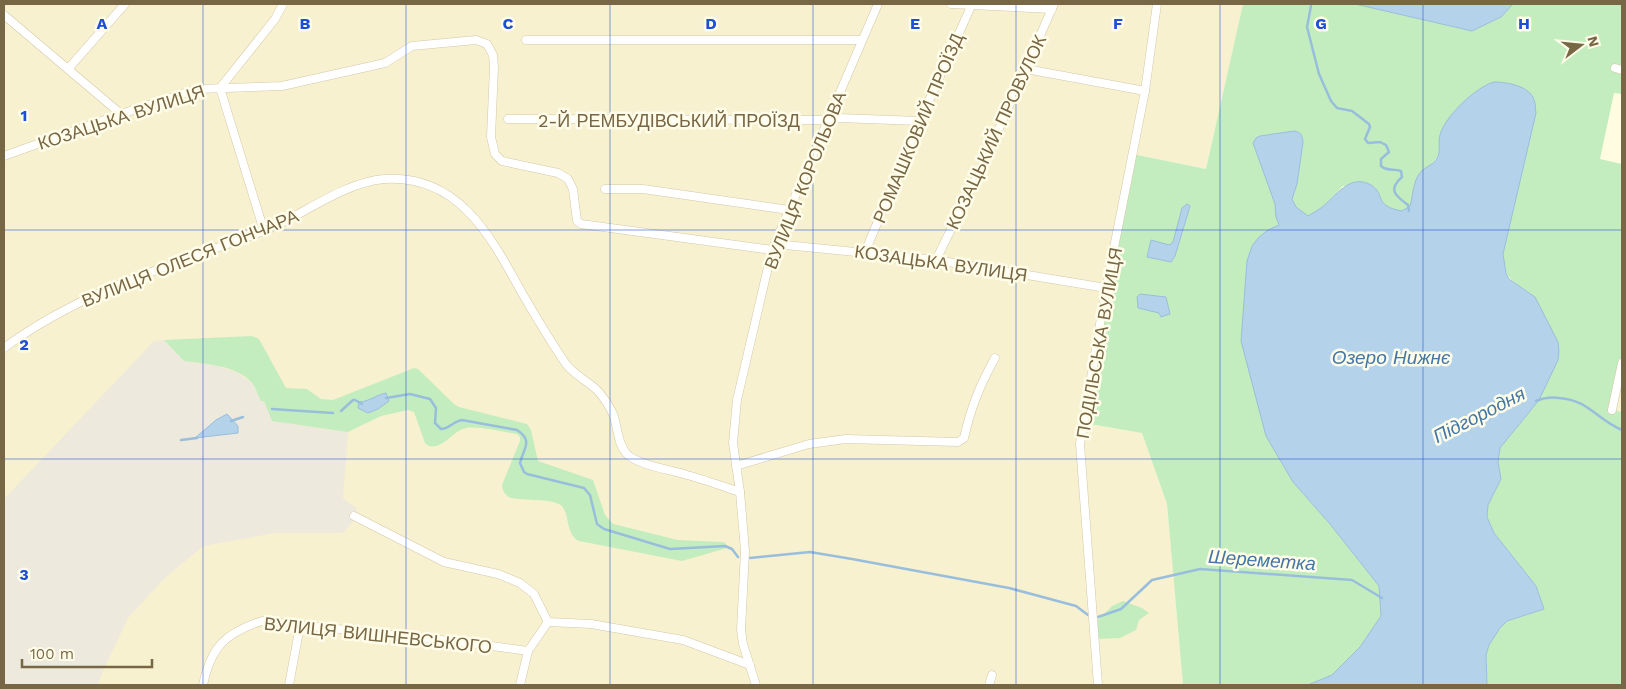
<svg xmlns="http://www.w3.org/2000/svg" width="1626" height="689" font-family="'Work Sans',sans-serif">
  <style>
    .residential { fill: #f7f1cf }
    .industrial { fill: #ede9dd }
    .green { fill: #c3edbe }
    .water { fill: #b4d2ea; stroke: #99bedd }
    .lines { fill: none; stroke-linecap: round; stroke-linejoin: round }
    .stream { stroke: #99bedd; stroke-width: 2.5 }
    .street-casing { stroke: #d3c8a9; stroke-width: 9 }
    .street { stroke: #fff; stroke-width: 8 }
    .grid { fill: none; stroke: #1d4ed8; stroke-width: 1; stroke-opacity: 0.55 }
    .labels { text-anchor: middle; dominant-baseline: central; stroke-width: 5; stroke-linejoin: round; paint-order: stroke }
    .street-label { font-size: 18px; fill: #786745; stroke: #fffdea }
    .water-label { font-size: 19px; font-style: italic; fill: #4477a5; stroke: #fffdea }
    .grid-label { font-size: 16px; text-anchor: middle; font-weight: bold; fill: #1d4ed8; stroke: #fffdea; stroke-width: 5; stroke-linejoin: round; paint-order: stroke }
  </style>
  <rect width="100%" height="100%" fill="#fffce1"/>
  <!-- residential -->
  <g class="residential">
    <path d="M4,4H1243L1206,169L1134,154L1084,423L1142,433L1167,504L1183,685H4Z"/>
    <path d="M1622,363V412L1612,410Z"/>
  </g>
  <!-- industrial -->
  <path class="industrial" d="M164,340L184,361L214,365L236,372L252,383L261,401H264L272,421L348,432L343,498L357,509V517L343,533H275L203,546L163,580L128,618L102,673L98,685H4V499L154,341Z"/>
  <!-- green -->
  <g class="green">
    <path d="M1243,4H1355L1472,31L1501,17L1513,4H1622V94L1614,93L1600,159L1622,164V363L1613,410L1622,412V685H1487L1486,655L1489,645L1500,628L1507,621L1544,609L1536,586L1494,533L1487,517L1488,505L1501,479L1498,462L1500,448L1539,400L1535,297C1516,283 1503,280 1503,254L1440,136C1440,150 1439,159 1428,167C1424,169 1421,171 1419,175C1414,184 1415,195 1411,205C1406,215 1390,211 1384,204C1380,200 1377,193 1375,187L1343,186L1320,210L1308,216L1293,482L1330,524L1379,586L1381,616L1360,647L1332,675L1308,685H1183L1167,504L1142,433L1084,423L1133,154L1206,169Z"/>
    <path d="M252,336L259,339L286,388L307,389L321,399L333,400L414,368L418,369L454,404L459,407L527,424L531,430L538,461L593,480L605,515L613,524L678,540L723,542L726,544L727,548L682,561L579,541C564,534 571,510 559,504C547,498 525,501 511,498C505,495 503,492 502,485L520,441V437L517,434C502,432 480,426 466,428C452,431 444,449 429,446L425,443L414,412L408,410L381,416L348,432L272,421L264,401H261C258,396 256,388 252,383C237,365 205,364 184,361L164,340Z"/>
    <path d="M1123,601L1142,608L1149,613L1139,620L1136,630L1120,638L1098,639V620L1112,606Z"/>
  </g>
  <!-- water -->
  <g class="water">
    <path d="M1355,4H1513L1501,17L1472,31Z"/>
    <path d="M1494,82C1507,82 1530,86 1534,100C1536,104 1535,109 1536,113L1503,254L1506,273L1509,279L1535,297L1558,342L1559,351L1558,360L1539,400L1500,448L1498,462L1501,479L1488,505L1487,517L1494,533L1536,586L1544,609L1507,621L1500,628L1489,645L1486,655L1487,685H1308L1332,675L1360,647L1381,616L1379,586L1330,524L1293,482L1266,436L1241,341L1247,261L1252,246L1259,237L1268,230L1279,225L1276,217L1275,204L1253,143L1256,138L1260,136L1294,131C1301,132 1302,135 1303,142L1297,184L1292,199L1296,207L1308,216C1312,213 1317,211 1321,208C1336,196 1350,173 1371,185C1386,194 1373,206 1402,211L1410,206C1413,196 1413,181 1420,173C1424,167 1434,165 1437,158C1441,151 1438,142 1440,135C1445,116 1476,87 1494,82Z"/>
    <path d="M1187,204L1190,206L1188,213L1175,256L1171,262L1147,257L1151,240L1169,245L1173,242L1182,208Z"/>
    <path d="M1140,294L1166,297L1170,314L1161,317L1159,313L1138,308L1137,297Z"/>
    <path d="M386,393L389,401L378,409L368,413L358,408L359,402C368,402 376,395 386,393Z"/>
    <path d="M227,414L238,426V433L195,438L216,420Z"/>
  </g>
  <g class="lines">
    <!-- stream -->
    <g class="stream">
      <path d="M1311,6L1307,27L1319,74L1331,101L1337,108L1352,111L1369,124L1370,127L1365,139L1368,143L1380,142L1386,145L1389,152L1381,159V166C1388,172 1394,168 1401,171L1402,177C1387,190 1396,196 1408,205L1409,211"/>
      <path d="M386,398L410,394L430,399L436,408L435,423L441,429C449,429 454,421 462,420L517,430C534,441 523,449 520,463L524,472L527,474L584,488L590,495L597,524L604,529L670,549L725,546L732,549L738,557"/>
      <path d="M1536,401C1543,398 1552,397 1559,398C1589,400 1597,420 1622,430"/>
      <path d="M272,409L333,413"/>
      <path d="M341,411L353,400H355L362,404"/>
      <path d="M231,421L243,417"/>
      <path d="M181,440L197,438"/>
      <path d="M750,558L810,552L852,559L1009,588L1076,606L1088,615"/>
      <path d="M1098,617L1121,609L1152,580L1200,569L1352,580L1382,598"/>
    </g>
    <defs>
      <g id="street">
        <path d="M951,4L1052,9"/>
        <path d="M4,15L121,114"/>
        <path d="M526,40H862"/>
        <path d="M1615,68L1622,70"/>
        <path d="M68,69L125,4"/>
        <path d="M1026,69L1145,91"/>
        <path d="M508,119L829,120L838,118L920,121"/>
        <path d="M4,156L121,114L197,89L282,86L385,63L412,46L476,40L487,44L493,55L494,67L491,137L495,154L502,161L558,173L568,179L573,189L577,221L581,224L772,250"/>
        <path d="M605,189H643L789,210"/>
        <path d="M264,231L220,88L275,19L283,4"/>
        <path d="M775,244L936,260L1106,288"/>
        <path d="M865,252L920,121L972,4"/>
        <path d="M936,260L986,158L1054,4"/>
        <path d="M4,348C81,291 172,265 261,232C301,217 341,183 384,179C459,174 491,237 522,293C536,317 550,341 566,364C574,375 588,381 598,391C603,397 610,407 613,414C618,427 617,442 626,453C636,465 672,470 687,475C705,480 722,486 740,492"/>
        <path d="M1612,410L1622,363"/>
        <path d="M736,466L809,444L846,439L958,442L964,438C971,407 980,385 995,358"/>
        <path d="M354,516L444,562L498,574L520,583L534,594L548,622L591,624L683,640L750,665"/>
        <path d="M203,685C211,647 225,633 262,621L478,644L528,651"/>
        <path d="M289,685L300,626"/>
        <path d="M520,685L528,651L548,622"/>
        <path d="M756,685L743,644L741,630L745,551L740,492L733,443L737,400L772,250L878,4"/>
        <path d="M989,685L992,675"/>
        <path d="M1098,685L1080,444L1106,288L1145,91L1157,4"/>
      </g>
    </defs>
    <!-- street casing -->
    <use href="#street" class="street-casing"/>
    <!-- street -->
    <use href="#street" class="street"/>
  </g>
  <!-- grid -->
  <path class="grid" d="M203,4V685M406,4V685M610,4V685M813,4V685M1016,4V685M1220,4V685M1423,4V685M4,230H1622M4,459H1622"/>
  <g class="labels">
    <!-- street labels -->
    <g class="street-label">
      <text transform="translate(121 117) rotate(-18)">КОЗАЦЬКА ВУЛИЦЯ</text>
      <text x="669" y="120">2-Й РЕМБУДІВСЬКИЙ ПРОЇЗД</text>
      <text transform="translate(918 128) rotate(-67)">РОМАШКОВИЙ ПРОЇЗД</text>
      <text transform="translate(996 132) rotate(-65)">КОЗАЦЬКИЙ ПРОВУЛОК</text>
      <text transform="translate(805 180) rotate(-68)">ВУЛИЦЯ КОРОЛЬОВА</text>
      <text transform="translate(190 258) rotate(-22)">ВУЛИЦЯ ОЛЕСЯ ГОНЧАРА</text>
      <text transform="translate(941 263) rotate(8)">КОЗАЦЬКА ВУЛИЦЯ</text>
      <text transform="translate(1099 343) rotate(-80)">ПОДІЛЬСЬКА ВУЛИЦЯ</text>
      <text transform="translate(378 635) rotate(6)">ВУЛИЦЯ ВИШНЕВСЬКОГО</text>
    </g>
    <!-- water labels -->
    <g class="water-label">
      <text x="1391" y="357">Озеро Нижнє</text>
      <text transform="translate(1479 415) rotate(-27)">Підгородня</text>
      <text transform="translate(1262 560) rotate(4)">Шереметка</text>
    </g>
  </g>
  <g class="grid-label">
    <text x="102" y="29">A</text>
    <text x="305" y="29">B</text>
    <text x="508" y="29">C</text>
    <text x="711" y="29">D</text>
    <text x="915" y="29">E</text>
    <text x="1118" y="29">F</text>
    <text x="1321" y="29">G</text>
    <text x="1524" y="29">H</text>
    <text x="24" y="121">1</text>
    <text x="24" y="350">2</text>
    <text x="24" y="580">3</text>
  </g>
  <!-- border -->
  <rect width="1626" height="689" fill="none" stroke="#786745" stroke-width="10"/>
  <!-- north arrow -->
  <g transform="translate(1581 45) rotate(74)" stroke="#fffdea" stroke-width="4" paint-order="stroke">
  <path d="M0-4L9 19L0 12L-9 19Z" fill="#786745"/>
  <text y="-8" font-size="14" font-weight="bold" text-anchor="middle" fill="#786745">N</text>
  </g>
  <!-- scale -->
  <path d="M22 659v8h130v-8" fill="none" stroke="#786745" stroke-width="2.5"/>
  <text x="30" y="659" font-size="15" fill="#786745" stroke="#fffdea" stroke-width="4" paint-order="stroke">100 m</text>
</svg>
